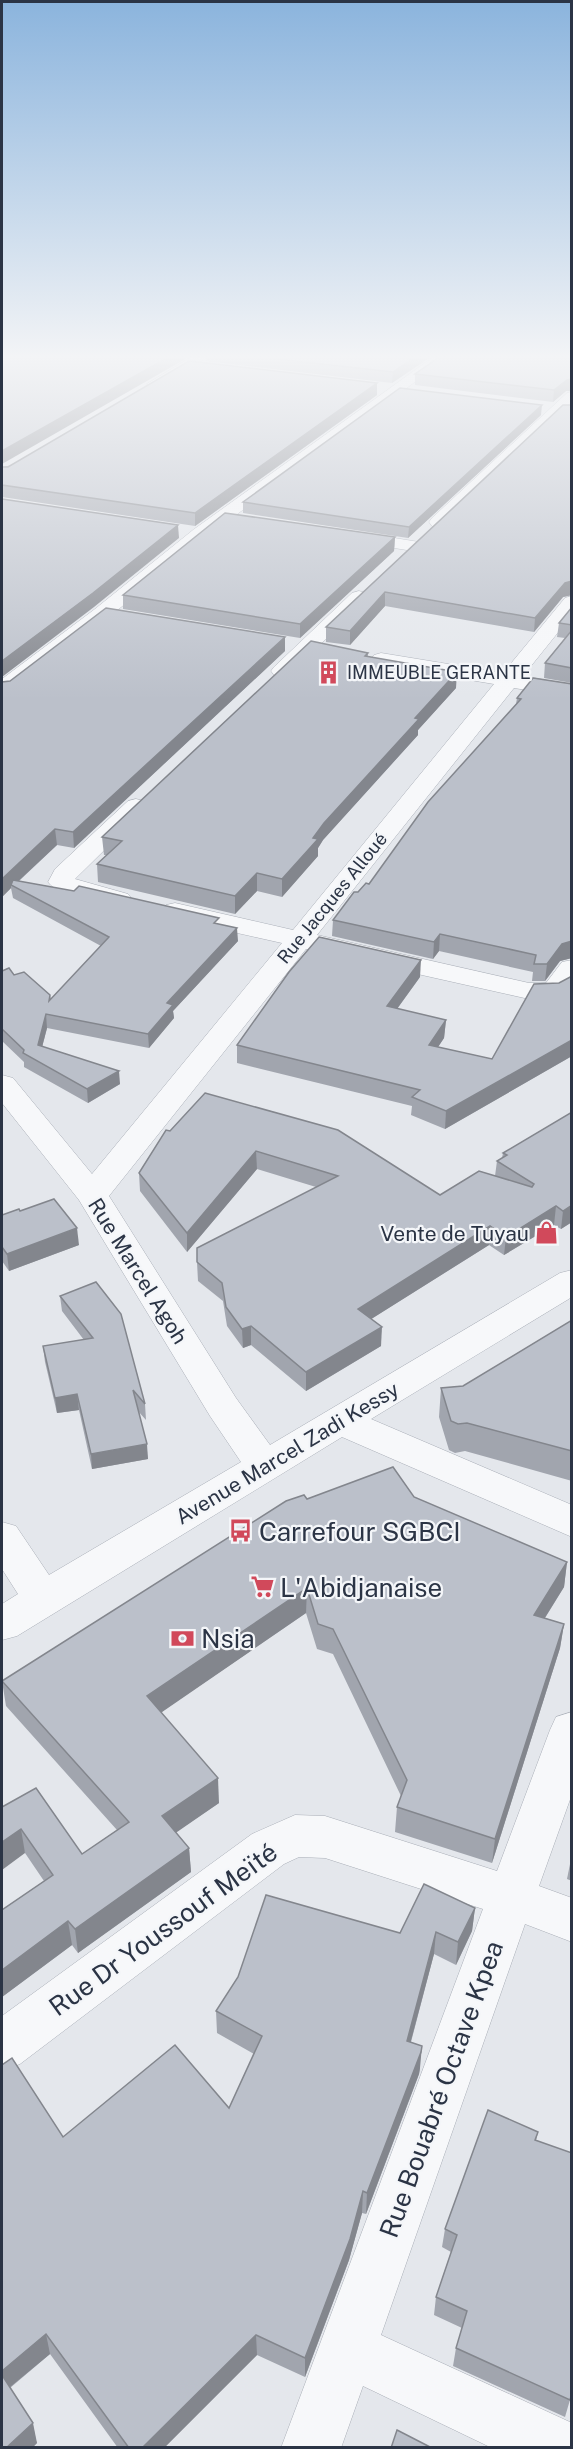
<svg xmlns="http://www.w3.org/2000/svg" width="573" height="2449" font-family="'Public Sans',sans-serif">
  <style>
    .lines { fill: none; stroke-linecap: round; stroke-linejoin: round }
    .minor-casing { stroke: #a9aeb7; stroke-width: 1 }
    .minor { fill: #f7f8fa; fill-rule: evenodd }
    .wall { fill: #a1a5ae }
    .shaded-wall { fill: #83868d }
    .building { fill: #bbc0ca; stroke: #83868d; stroke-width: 1.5 }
    .labels { text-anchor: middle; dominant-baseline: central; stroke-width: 4.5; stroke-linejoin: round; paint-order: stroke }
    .far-poi-label { font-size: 18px; fill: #2b3445; stroke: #f4f6f9; text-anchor: start }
    .far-street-label { font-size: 18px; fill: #2b3445; stroke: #f4f6f9 }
    .poi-label { font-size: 21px; fill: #2b3445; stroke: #f4f6f9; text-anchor: end }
    .street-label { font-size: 21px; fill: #2b3445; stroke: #f4f6f9 }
    .near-poi-label { font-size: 26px; fill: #2b3445; stroke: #f4f6f9; text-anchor: start }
    .near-street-label { font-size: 26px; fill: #2b3445; stroke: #f4f6f9 }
  </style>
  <rect width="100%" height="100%" fill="#e4e7ec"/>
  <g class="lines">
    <defs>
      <g id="minor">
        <path d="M190,358H206L159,387L154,388L147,384Z"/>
        <path d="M432,358H447L205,538L109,617L10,694L2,695V679L95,609L193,530Z"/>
        <path d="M572,392V405L444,526H432L429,522L432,518L567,393Z"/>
        <path d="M350,531L413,541L419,542L422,546L419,550L413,551L344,540L341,536L344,532Z"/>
        <path d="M359,591L366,593L369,597L366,601L288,675L281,677L274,675L271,671L274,667L352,593Z"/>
        <path d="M572,596V615L523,676L572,685V697L514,688L317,935L529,983H546L562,962L572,960L571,991C557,1002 546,1000 529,999L306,949L109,1196L236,1398L270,1445L560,1273L572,1270V1297L371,1419L572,1505V1537L342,1437L17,1636L2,1640V1604L18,1594L2,1569V1522L16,1526L49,1575L241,1462L210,1416L79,1200L2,1103V1075L13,1078L92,1174L282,943L166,917L162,911L166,905L175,903L293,930L494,684L381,665L374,663L371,659L374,655L381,653L503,673L565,598Z"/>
        <path d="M136,799L144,801L148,806L144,811L75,879L128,894L132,899L128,904L119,907C100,902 60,898 48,882L55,869L128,801Z"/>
        <path d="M572,1712V1794L539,1886L572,1898V1942L525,1924L381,2335L572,2423V2448H492L363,2386L341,2448H281L483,1909L325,1858L299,1857L284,1864L20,2064L2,2071V2016L252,1834L295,1815L325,1816L497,1871L550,1730L556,1717Z"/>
      </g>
    </defs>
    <!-- minor casing -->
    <use href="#minor" class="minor-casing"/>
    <!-- minor -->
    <use href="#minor" class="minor"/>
  </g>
  <!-- wall -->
  <g class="wall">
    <path d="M206,358H429L392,383L206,361Z"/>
    <path d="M572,358V391H566L553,402L415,385V374Z"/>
    <path d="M377,395L195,526L2,497V467Z"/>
    <path d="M572,405V595L563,597L534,632L385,606L350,645L326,642V627Z"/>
    <path d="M541,415L408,538L243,513V502Z"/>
    <path d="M395,537L394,551L300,638L123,609V595Z"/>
    <path d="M572,607V683L544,678L545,663L565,638L557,637L559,623Z"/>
    <path d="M285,651L74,848L57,845L19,881L219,924L238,941L173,1011L174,1018L149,1048L47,1028L42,1047L120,1084L88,1103L24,1067V1062L2,1041V971L14,975L50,995L51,999L101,946L13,898L11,888L2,897V682Z"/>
    <path d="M368,653V657L456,688L418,730V735L323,840L318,848V856L282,897L257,891L235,914L98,882L97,864L107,855H104L102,837Z"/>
    <path d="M572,684V958L560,961L545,981H532L533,972L439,951L433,959L332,936L333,920L358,892L369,884L516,704L517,698Z"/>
    <path d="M572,976V1056L445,1129L411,1115L412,1106L237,1063V1045L420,977L397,1009L446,1020L444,1038L438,1047L492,1059L559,983Z"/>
    <path d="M572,1112V1222L561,1229L554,1225L504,1255L489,1245L371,1319L381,1346L306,1391L251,1345L243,1348L227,1326L223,1301L198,1281L197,1262L316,1187L257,1169L187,1252L140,1191L139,1173L166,1130L440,1195L495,1176L497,1161L502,1158L503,1153Z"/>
    <path d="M20,1211L79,1245L9,1271L2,1261V1215Z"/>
    <path d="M60,1296L145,1404L146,1420L138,1411L148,1459L92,1469L79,1410L57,1413L45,1362L43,1346L84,1340L62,1311Z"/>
    <path d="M572,1320V1481L465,1451L455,1453L449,1450L439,1417L441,1388L463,1386Z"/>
    <path d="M414,1497L567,1562L564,1587L545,1618L564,1624L560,1648L492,1863L395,1832L397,1807L401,1796L333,1654L317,1649L306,1613L161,1712L219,1803L176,1832L189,1848L191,1872L78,1953L72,1945L2,1997V1910L44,1881L25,1853L2,1807L82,1854L117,1830L6,1706L2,1681L307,1499Z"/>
    <path d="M572,1854V1881L567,1879Z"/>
    <path d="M475,1908L472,1931L456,1965L434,1954L411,2042L420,2068L419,2074L366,2214L362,2213L349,2260L305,2377L257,2355L164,2448H118L50,2354L10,2388L37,2443L32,2448H2V2065L63,2137L229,2108L254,2054L217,2033L216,2011L400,1933Z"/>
    <path d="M538,2132L536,2141L572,2393L565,2417L453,2366L456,2348L462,2328L434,2315L436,2297L451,2252L442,2247L445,2229Z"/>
  </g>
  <!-- shaded-wall -->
  <g class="shaded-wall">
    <path d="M167,358H187L2,464V451Z"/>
    <path d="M413,358H429L392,383L393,372Z"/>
    <path d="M572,379V391H566L553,402L554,390L567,380Z"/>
    <path d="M377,383V395L195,526V513Z"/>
    <path d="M542,405L541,415L408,538L409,527Z"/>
    <path d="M178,525L179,538L94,607L2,677V661Z"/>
    <path d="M395,537L394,551L300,638V624Z"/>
    <path d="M572,581V595L563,597L534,632L535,618L565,583Z"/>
    <path d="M385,592V606L350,645V631Z"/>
    <path d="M285,637V651L74,848L73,832Z"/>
    <path d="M457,672L456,688L418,730V735L323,840L318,848V856L282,897V879L324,823L415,718Z"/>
    <path d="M55,829L57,845L13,886L11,885V888L2,897V879Z"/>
    <path d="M257,873V891L235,914V896Z"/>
    <path d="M237,928L238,941L173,1011L174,1018L149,1048L148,1034L167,1003Z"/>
    <path d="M440,934L439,951L433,959L434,942Z"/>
    <path d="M572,941V958L560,961L545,981L547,964L562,944Z"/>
    <path d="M421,960L420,977L386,1024L387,1006Z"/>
    <path d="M46,1014L47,1028L39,1059L38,1045Z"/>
    <path d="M446,1020L444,1038L428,1062L429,1045Z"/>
    <path d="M572,1040V1056L445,1129L446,1111Z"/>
    <path d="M119,1071L120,1084L88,1103L87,1089Z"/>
    <path d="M256,1151L257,1169L187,1252V1233Z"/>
    <path d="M572,1205V1222L561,1229L563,1211Z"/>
    <path d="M556,1206L554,1225L504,1255L506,1237Z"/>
    <path d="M490,1226L489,1245L357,1328L358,1309Z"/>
    <path d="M77,1228L79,1245L9,1271L7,1254Z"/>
    <path d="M251,1326V1345L243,1348L242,1329Z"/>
    <path d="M382,1327L381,1346L306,1391V1372Z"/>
    <path d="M77,1394L79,1410L57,1413L55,1398Z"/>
    <path d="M147,1444L148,1459L92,1469L91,1454Z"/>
    <path d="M567,1562L564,1587L531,1640L534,1615Z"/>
    <path d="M307,1588L306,1613L149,1721L147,1696Z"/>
    <path d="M564,1624L560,1648L492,1863L495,1839Z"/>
    <path d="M218,1778L219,1803L164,1841L162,1816Z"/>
    <path d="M21,1829L25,1853L2,1870V1842Z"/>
    <path d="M189,1848L191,1872L78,1953L75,1929Z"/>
    <path d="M475,1908L472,1931L456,1965L458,1942Z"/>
    <path d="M68,1921L72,1945L2,1997V1970Z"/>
    <path d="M436,1932L434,1954L405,2063L407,2041Z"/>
    <path d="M422,2046L420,2068L419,2074L366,2214L367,2193Z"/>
    <path d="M363,2191L362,2213L349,2260L305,2377V2358Z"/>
    <path d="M46,2334L50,2354L4,2392L2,2380V2371Z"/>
    <path d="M256,2335L257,2355L164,2448H142Z"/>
    <path d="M33,2423L37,2443L32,2448H6Z"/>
  </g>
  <!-- building -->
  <g class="building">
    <path d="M2,358H167L2,451Z"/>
    <path d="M268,358H413L393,372Z"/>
    <path d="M438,358H572V379L567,380L554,390L415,374Z"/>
    <path d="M189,361L377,383L195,513L2,485V467H8Z"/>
    <path d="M400,388L542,405L409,527L243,502Z"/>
    <path d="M563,405H572V581L565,583L535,618L385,592L350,631L326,627Z"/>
    <path d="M2,499L178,525L93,593L2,661Z"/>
    <path d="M225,513L395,537L300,624L123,595Z"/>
    <path d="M572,607V625L559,623Z"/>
    <path d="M106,608L285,637L73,832L55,829L2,879V682L10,681Z"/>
    <path d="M572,630V668L545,663Z"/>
    <path d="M311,641L368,653L365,656L457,672L415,718L419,719L324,823L313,838L318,839L282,879L257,873L235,896L97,864L122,841L102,837Z"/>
    <path d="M533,678L572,684V941L562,944L547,964H534L536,955L440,934L434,942L333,920L354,892H358L366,883L369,884L428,802L521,699L517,698Z"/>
    <path d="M13,880L74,891L79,886L219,918L214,923L237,928L167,1003L173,1005L148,1034L46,1014L38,1045L119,1071L87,1089L23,1053L24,1050L2,1029V971L9,968L14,975L24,972L50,995L49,1001L109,937L11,885Z"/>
    <path d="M319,937L421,960L387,1006L446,1020L429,1045L492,1059L534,984L559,983L572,976V1040L446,1111L412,1097L420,1090L237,1045L289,972Z"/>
    <path d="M205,1093L338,1130L440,1195L479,1171L532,1187L534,1184L497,1161L507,1155L503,1153L572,1112V1205L563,1211L556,1206L506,1237L490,1226L358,1309L382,1327L306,1372L251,1326L242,1329L226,1307L222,1283L197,1262V1248L338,1176L256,1151L187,1233L139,1173L166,1130L170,1131Z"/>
    <path d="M54,1199L77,1228L7,1254L2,1247V1215L19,1209L20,1211Z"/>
    <path d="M96,1282L121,1314L145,1404L133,1390L147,1444L91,1454L77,1394L55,1398L43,1346L93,1338L60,1296Z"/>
    <path d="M572,1320V1451L467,1423L458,1424L451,1421L441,1388L463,1386Z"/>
    <path d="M393,1467L414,1497L567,1562L534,1615L564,1624L495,1839L397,1807L407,1780L333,1629L318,1624L307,1588L147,1696L218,1778L162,1816L189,1848L75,1929L68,1921L2,1970V1910L53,1875L21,1829L2,1842V1807L36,1788L82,1854L129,1822L2,1681L286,1501L304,1495L307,1499Z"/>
    <path d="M424,1884L475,1908L458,1942L436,1932L407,2041L422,2046L421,2052L367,2193L363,2191L350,2239L305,2358L256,2335L142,2448H129L46,2334L2,2371V2065L12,2058L63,2137L175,2045L229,2108L262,2036L216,2011L238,1977L266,1895L400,1933Z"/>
    <path d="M488,2110L538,2132L535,2140L572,2153V2393L570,2400L456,2348L467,2311L436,2297L457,2235L445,2229Z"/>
    <path d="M2,2375L33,2423L6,2448H2Z"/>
    <path d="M397,2430L432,2448H391Z"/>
  </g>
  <!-- sky -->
  <linearGradient id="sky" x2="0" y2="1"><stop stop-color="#8bb4dd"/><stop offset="0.51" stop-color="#f3f4f6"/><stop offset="1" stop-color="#f3f4f6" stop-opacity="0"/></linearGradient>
  <rect width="573" height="700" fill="url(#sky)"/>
  <!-- icons -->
  <defs>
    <symbol id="building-bare" viewBox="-9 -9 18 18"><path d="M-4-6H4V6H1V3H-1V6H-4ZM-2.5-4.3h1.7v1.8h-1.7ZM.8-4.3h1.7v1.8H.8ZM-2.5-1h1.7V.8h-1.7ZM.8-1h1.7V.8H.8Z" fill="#d1495b" stroke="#f4f6f9" stroke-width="2.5" paint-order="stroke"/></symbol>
    <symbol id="shop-bare" viewBox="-9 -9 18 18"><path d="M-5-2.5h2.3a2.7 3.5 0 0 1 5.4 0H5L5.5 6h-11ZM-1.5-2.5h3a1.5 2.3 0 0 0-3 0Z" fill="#d1495b" stroke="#f4f6f9" stroke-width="2.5" paint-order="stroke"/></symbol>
    <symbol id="bus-bare" viewBox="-9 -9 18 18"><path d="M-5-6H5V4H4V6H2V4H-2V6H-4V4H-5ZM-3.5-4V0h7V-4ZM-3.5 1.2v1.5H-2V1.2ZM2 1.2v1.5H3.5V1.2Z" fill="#d1495b" stroke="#f4f6f9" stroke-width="2.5" paint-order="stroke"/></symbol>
    <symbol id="supermarket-bare" viewBox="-9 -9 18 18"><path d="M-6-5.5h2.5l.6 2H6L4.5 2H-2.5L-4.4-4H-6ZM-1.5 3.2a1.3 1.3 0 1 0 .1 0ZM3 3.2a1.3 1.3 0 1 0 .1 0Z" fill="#d1495b" stroke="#f4f6f9" stroke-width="2.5" paint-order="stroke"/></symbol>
    <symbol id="bank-bare" viewBox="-9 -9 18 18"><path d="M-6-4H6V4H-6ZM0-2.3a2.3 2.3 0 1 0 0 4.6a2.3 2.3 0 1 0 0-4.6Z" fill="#d1495b" stroke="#f4f6f9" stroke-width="2.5" paint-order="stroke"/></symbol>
  </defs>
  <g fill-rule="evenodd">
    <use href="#building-bare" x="312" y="656" width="33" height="33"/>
    <use href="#shop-bare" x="530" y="1216" width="33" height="33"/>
    <use href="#bus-bare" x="224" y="1514" width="33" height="33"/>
    <use href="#supermarket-bare" x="246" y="1570" width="33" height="33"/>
    <use href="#bank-bare" x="166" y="1622" width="33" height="33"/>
  </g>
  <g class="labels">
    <!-- far-poi labels -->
    <g class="far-poi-label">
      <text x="347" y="672">IMMEUBLE GERANTE</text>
    </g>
    <!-- far-street labels -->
    <g class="far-street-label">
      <text transform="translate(332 898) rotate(-51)">Rue Jacques Alloué</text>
    </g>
    <!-- poi labels -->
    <g class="poi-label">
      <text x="529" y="1233">Vente de Tuyau</text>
    </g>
    <!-- street labels -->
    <g class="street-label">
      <text transform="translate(138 1271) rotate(58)">Rue Marcel Agoh</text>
      <text transform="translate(287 1453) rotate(-31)">Avenue Marcel Zadi Kessy</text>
    </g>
    <!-- near-poi labels -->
    <g class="near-poi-label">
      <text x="259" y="1531">Carrefour SGBCI</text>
      <text x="280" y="1587">L'Abidjanaise</text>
      <text x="201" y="1638">Nsia</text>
    </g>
    <!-- near-street labels -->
    <g class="near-street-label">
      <text transform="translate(163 1929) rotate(-36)">Rue Dr Youssouf Meïté</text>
      <text transform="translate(441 2089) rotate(-70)">Rue Bouabré Octave Kpea</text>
    </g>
  </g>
  <!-- border -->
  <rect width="573" height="2449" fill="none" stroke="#2b3445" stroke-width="6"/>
</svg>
